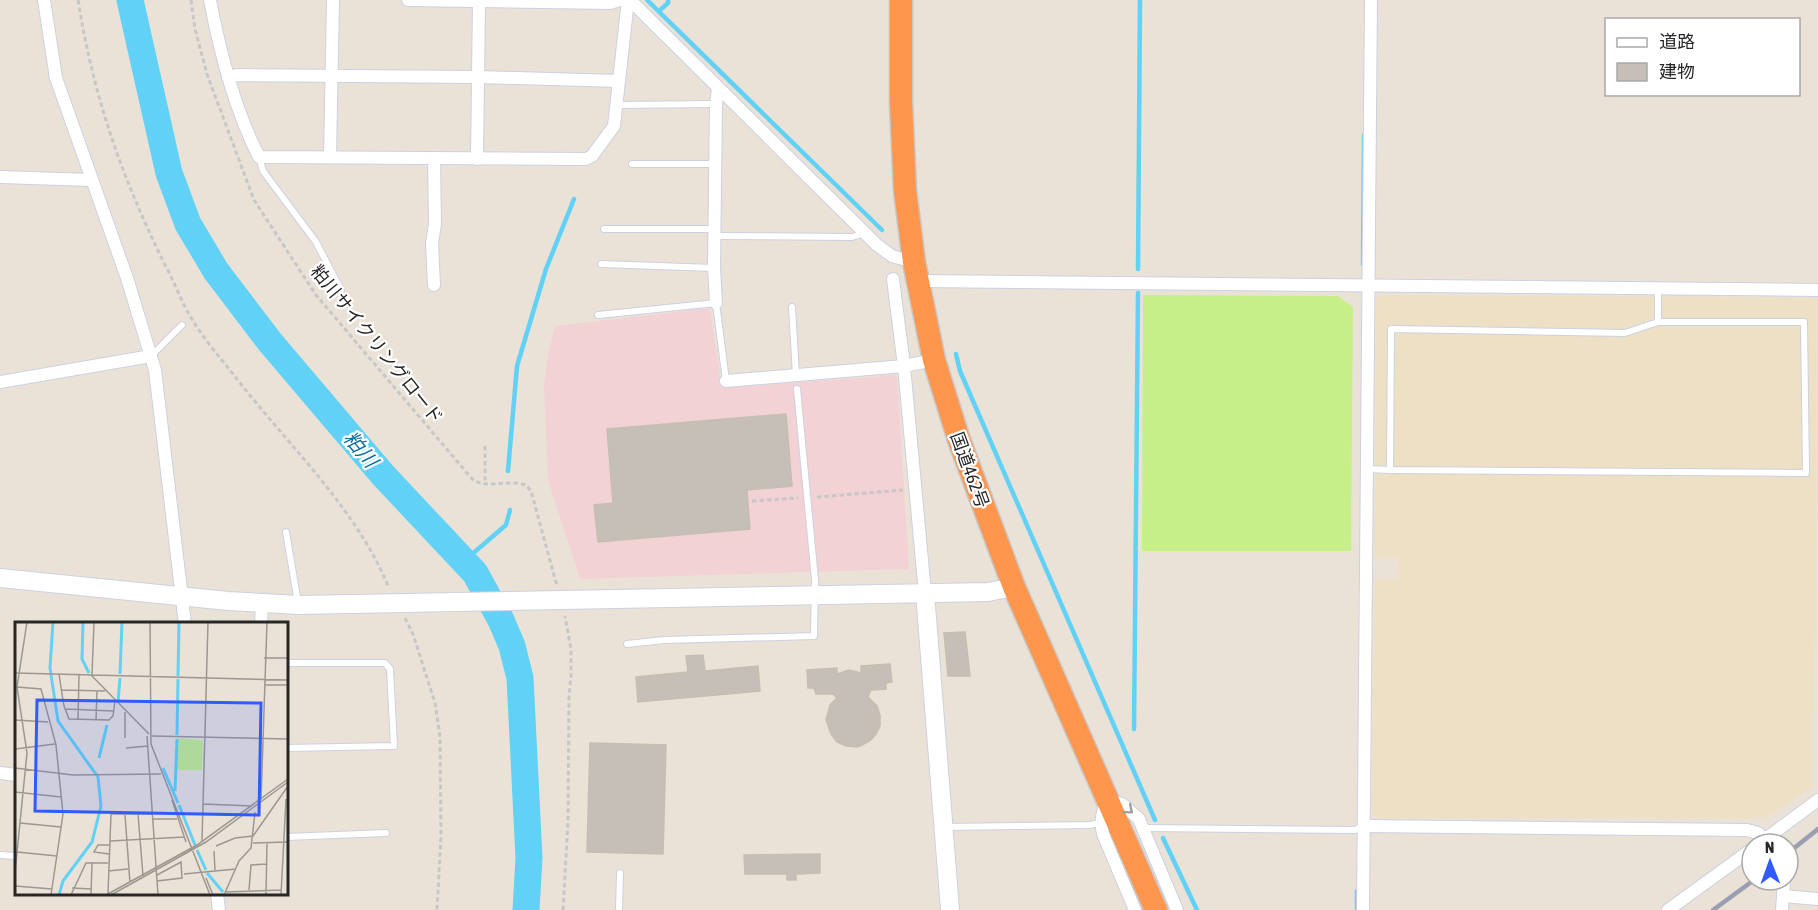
<svg xmlns="http://www.w3.org/2000/svg" width="1818" height="910" font-family="'Asap Condensed','Noto Sans JP',sans-serif">
  <style>
    .education { fill: #eee0c4 }
    .medical { fill: #f3d2d5 }
    .pitch { fill: #c6ef89 }
    .lines { fill: none; stroke-linecap: round; stroke-linejoin: round }
    .stream { stroke: #61d2f6; stroke-width: 4.5 }
    .river { stroke: #61d2f6; stroke-width: 27 }
    .building { fill: #c6bfb7; stroke: #c6beb1; stroke-width: 1.5 }
    .lane-casing { stroke: #ccd1e2; stroke-width: 8 }
    .street-casing { stroke: #ccd1e2; stroke-width: 14 }
    .secondary-casing { stroke: #ccd1e2; stroke-width: 20 }
    .highway-casing { stroke: #c7c7c7; stroke-width: 25 }
    .path { stroke: #c7c7c7; stroke-width: 3; stroke-dasharray: 4.5 3; stroke-linecap: butt }
    .lane { stroke: #fff; stroke-width: 6 }
    .street { stroke: #fff; stroke-width: 12 }
    .secondary { stroke: #fff; stroke-width: 18 }
    .highway { stroke: #ff964e; stroke-width: 22 }
    .rail { stroke: #9a9eb3; stroke-width: 4.5 }
    .oneway { stroke: #9e9e9e }
    .labels { text-anchor: middle; dominant-baseline: central; stroke-width: 4.5; stroke-linejoin: round; paint-order: stroke }
    .street-label { font-size: 18px; fill: #272727; stroke: #fff }
    .water-label { font-size: 20px; font-style: italic; fill: #056c9d; stroke: #fff }
    .inset-river { fill: none; stroke: #61d2f6; stroke-width: 3 }
    .inset-road { fill: none; stroke: #9d9791; stroke-width: 1.5 }
    .view { fill: #305bff; fill-opacity: 0.15; stroke: #305bff; stroke-width: 3 }
    .inset-edge { fill: none; stroke: #272727; stroke-width: 3 }
  </style>
  <rect width="100%" height="100%" fill="#ebe2d7"/>
  <!-- education -->
  <path class="education" d="M1379,295L1818,298V467L1812,787L1767,818H1379L1372,813L1374,580H1399L1398,558H1374L1376,302Z"/>
  <!-- medical -->
  <path class="medical" d="M710,308L722,388L897,375L909,569L580,579L548,480L544,384L548,355L555,326Z"/>
  <!-- pitch -->
  <path class="pitch" d="M1143,295L1338,296L1353,307L1351,551H1142Z"/>
  <g class="lines">
    <!-- stream -->
    <g class="stream">
      <path d="M647,0L882,230"/>
      <path d="M659,11L668,3V0"/>
      <path d="M1363,264L1364,135"/>
      <path d="M1138,269L1140,0"/>
      <path d="M956,354L960,371L1155,820"/>
      <path d="M508,471L517,366L546,269L574,199"/>
      <path d="M464,561L506,525L510,510"/>
      <path d="M1134,729L1138,293"/>
      <path d="M1163,838L1197,910"/>
      <path d="M1357,910V891"/>
    </g>
    <!-- river -->
    <path class="river" d="M130,0L169,173L188,224L216,271L270,342L383,475L475,573L501,620L512,646L520,678L529,858L526,910"/>
  </g>
  <!-- building -->
  <g class="building">
    <path d="M786,414L792,486L747,490L750,529L598,542L594,505L613,503L607,429Z"/>
    <path d="M965,632L970,676H948L944,633Z"/>
    <path d="M703,655L705,671L758,666L760,691L638,702L636,677L688,672L686,656Z"/>
    <path d="M890,664L892,682L886,683V689L871,690L868,697L877,706L880,715V726L876,734L870,741L858,747L846,746L837,742L831,734L826,720L830,705L837,698L833,694H816L814,688H808L807,670L837,668V674L849,670L861,673V666Z"/>
    <path d="M590,743L666,745L663,854L587,852Z"/>
    <path d="M820,854V873L796,874V880H787V874H745L744,855Z"/>
  </g>
  <g class="lines">
    <defs>
      <g id="lane">
        <path d="M616,105L716,104"/>
        <path d="M259,157L263,171L316,242L341,290"/>
        <path d="M632,164H715"/>
        <path d="M604,229H714"/>
        <path d="M715,236L852,237L865,233"/>
        <path d="M601,264L714,268"/>
        <path d="M792,307L796,375"/>
        <path d="M598,315L716,303L726,381"/>
        <path d="M1658,322H1804L1806,473L1390,470L1391,329L1625,333Z"/>
        <path d="M1658,322V288"/>
        <path d="M151,356L182,325"/>
        <path d="M1367,469L1390,470"/>
        <path d="M286,532L298,603"/>
        <path d="M627,644L664,640L814,636L815,580L797,389"/>
        <path d="M286,663H385L390,669L394,746L286,748"/>
        <path d="M944,827L1090,825L1100,823"/>
        <path d="M1144,828L1355,830L1363,826"/>
        <path d="M286,837L386,833"/>
        <path d="M0,855L15,856"/>
        <path d="M619,910L620,873"/>
      </g>
      <g id="street">
        <path d="M44,0L56,78L127,278L155,370L185,624"/>
        <path d="M210,0C220,53 234,108 259,157L586,159L592,156L614,126L628,0"/>
        <path d="M408,0L610,3L620,0"/>
        <path d="M630,0L877,245L892,256L914,262"/>
        <path d="M228,77L237,75L478,77L618,81"/>
        <path d="M330,157L333,0"/>
        <path d="M434,158L435,224L432,243L434,285"/>
        <path d="M477,159L479,0"/>
        <path d="M0,177L91,180"/>
        <path d="M893,279L904,366L925,593"/>
        <path d="M917,281L1818,290"/>
        <path d="M716,303L714,268L716,104L718,89"/>
        <path d="M726,381L904,366L934,360"/>
        <path d="M0,382L151,356"/>
        <path d="M261,624L262,604"/>
        <path d="M0,773L16,775"/>
        <path d="M1364,826L1747,830L1758,833L1765,839"/>
        <path d="M1760,843L1818,800"/>
        <path d="M217,894L219,910"/>
        <path d="M1783,896L1818,899"/>
        <path d="M1135,910L1103,834C1100,821 1102,812 1108,800L1122,804L1139,819L1177,910"/>
        <path d="M1363,910L1371,0"/>
        <path d="M1668,910L1752,849"/>
        <path d="M1782,910L1784,883"/>
      </g>
      <g id="secondary">
        <path d="M0,578L228,601L299,605L988,592L1014,587"/>
        <path d="M925,593L950,910"/>
      </g>
      <path id="highway" d="M901,0V102L905,190L914,262L934,360L959,440L1014,587L1156,910"/>
    </defs>
    <!-- lane casing -->
    <use href="#lane" class="lane-casing"/>
    <!-- street casing -->
    <use href="#street" class="street-casing"/>
    <!-- secondary casing -->
    <use href="#secondary" class="secondary-casing"/>
    <!-- highway casing -->
    <use href="#highway" class="highway-casing"/>
    <!-- path -->
    <g class="path">
      <path d="M78,0C94,99 122,178 166,267C175,283 181,301 190,316C203,338 221,359 237,379C288,445 357,509 389,588"/>
      <path d="M191,0L195,29L207,74L254,200L316,295L473,480C490,489 508,479 526,485L531,491L557,586"/>
      <path d="M485,446V484"/>
      <path d="M817,497L903,490"/>
      <path d="M752,501L798,498"/>
      <path d="M405,618L413,634L435,703L440,737L441,836L437,910"/>
      <path d="M563,910L568,821L569,697L571,676V649L565,616"/>
    </g>
    <!-- lane -->
    <use href="#lane" class="lane"/>
    <!-- street -->
    <use href="#street" class="street"/>
    <!-- secondary -->
    <use href="#secondary" class="secondary"/>
    <!-- highway -->
    <use href="#highway" class="highway"/>
    <!-- rail -->
    <g class="rail">
      <path d="M1788,853L1818,829"/>
      <path d="M1713,910L1754,880"/>
    </g>
  </g>
  <!-- one-way arrows -->
  <defs><path id="oneway-chevron" d="M-2-3.5L2.5 0L-2 3.5" fill="none" stroke-width="1.6" stroke-linecap="round" stroke-linejoin="round" transform="scale(1.5)"/></defs>
  <use class="oneway" href="#oneway-chevron" transform="translate(1129 810) rotate(40)"/>
  <g class="labels">
    <!-- street labels -->
    <g class="street-label">
      <text transform="translate(377 344) rotate(51)">粕川サイクリングロード</text>
      <text transform="translate(970 470) rotate(70)">国道462号</text>
    </g>
    <!-- water labels -->
    <g class="water-label">
      <text transform="translate(361 449) rotate(50)">粕川</text>
    </g>
  </g>
  <!-- overview -->
  <g transform="translate(15 622)">
    <rect width="273" height="273" fill="#ebe2d7"/>
    <path d="M162,116L188,118L187,148H162Z" fill="#c6ef89"/>
    <path class="inset-river" d="M38,0L35,46L43,99L83,155L86,184L77,220L48,259L44,273M68,0L67,37L74,51M105,52L107,0M163,54L164,0M103,80L105,56M162,113L163,57M84,136L92,103M148,146L163,181M160,169L162,117M164,183L180,223M182,228L191,248M192,251L208,270"/>
    <path class="inset-road" d="M135,0L136,122L195,273M249,36H273M0,51L273,58M44,52L47,72L49,84L54,97L94,98L98,94L100,79L48,78M76,53L134,112M77,53L79,0M249,63H273M2,65L26,67L41,123L48,192L36,273M47,68L90,69M50,87L98,89M63,97L64,53M0,98L33,100M81,98L82,69M132,114L143,273M137,114L273,117M110,116V90M111,126L133,124M0,127L40,122M0,146L58,153L146,152M0,170L46,175M157,178L171,220M246,178L252,0M188,182L237,184M123,192L128,254M110,193L115,261M138,197H162M5,201L46,205M95,219L169,215M187,219L193,0M238,221L273,220M201,224L220,216L238,214L273,164M199,229L200,248M2,230L42,234M94,232L79,230L83,223H94M93,249L113,247M0,250L12,131L2,65L12,0M169,252L221,247M142,253L166,240L167,256L142,259M191,256L198,273M0,264L37,267M57,266L76,267M234,268L236,243L251,242M210,270L266,268M93,272L96,192H137M56,273L71,241H93M76,273L77,240M91,273L182,223L273,157M96,273L191,220L273,160M209,273L224,239L236,226L240,190M251,273L252,220M266,273L271,177"/>
    <path class="view" d="M22,78L246,81L244,193L20,189Z"/>
    <rect width="273" height="273" class="inset-edge"/>
  </g>
  <!-- legend -->
  <rect x="1605" y="18" width="195" height="78" fill="#ffffff" stroke="#a9a9a9" stroke-width="1.5"/>
  <rect x="1617" y="38" width="30" height="9" fill="#ffffff" stroke="#a9a9a9" stroke-width="1.5"/>
  <text x="1659" y="48" font-size="18" fill="#272727">道路</text>
  <rect x="1617" y="63" width="30" height="18" fill="#c6bfb7" stroke="#a9a9a9" stroke-width="1.5"/>
  <text x="1659" y="78" font-size="18" fill="#272727">建物</text>
  <!-- north arrow -->
  <g transform="translate(1770 862) rotate(359)"><circle r="28" fill="#ffffff" stroke="#a9a9a9" stroke-width="1.5"/>
  <path d="M0-4.5L10 22L0 15L-10 22Z" fill="#305bff"/>
  <text y="-9" font-size="16" font-weight="bold" text-anchor="middle" fill="#272727">N</text>
  </g>
</svg>
